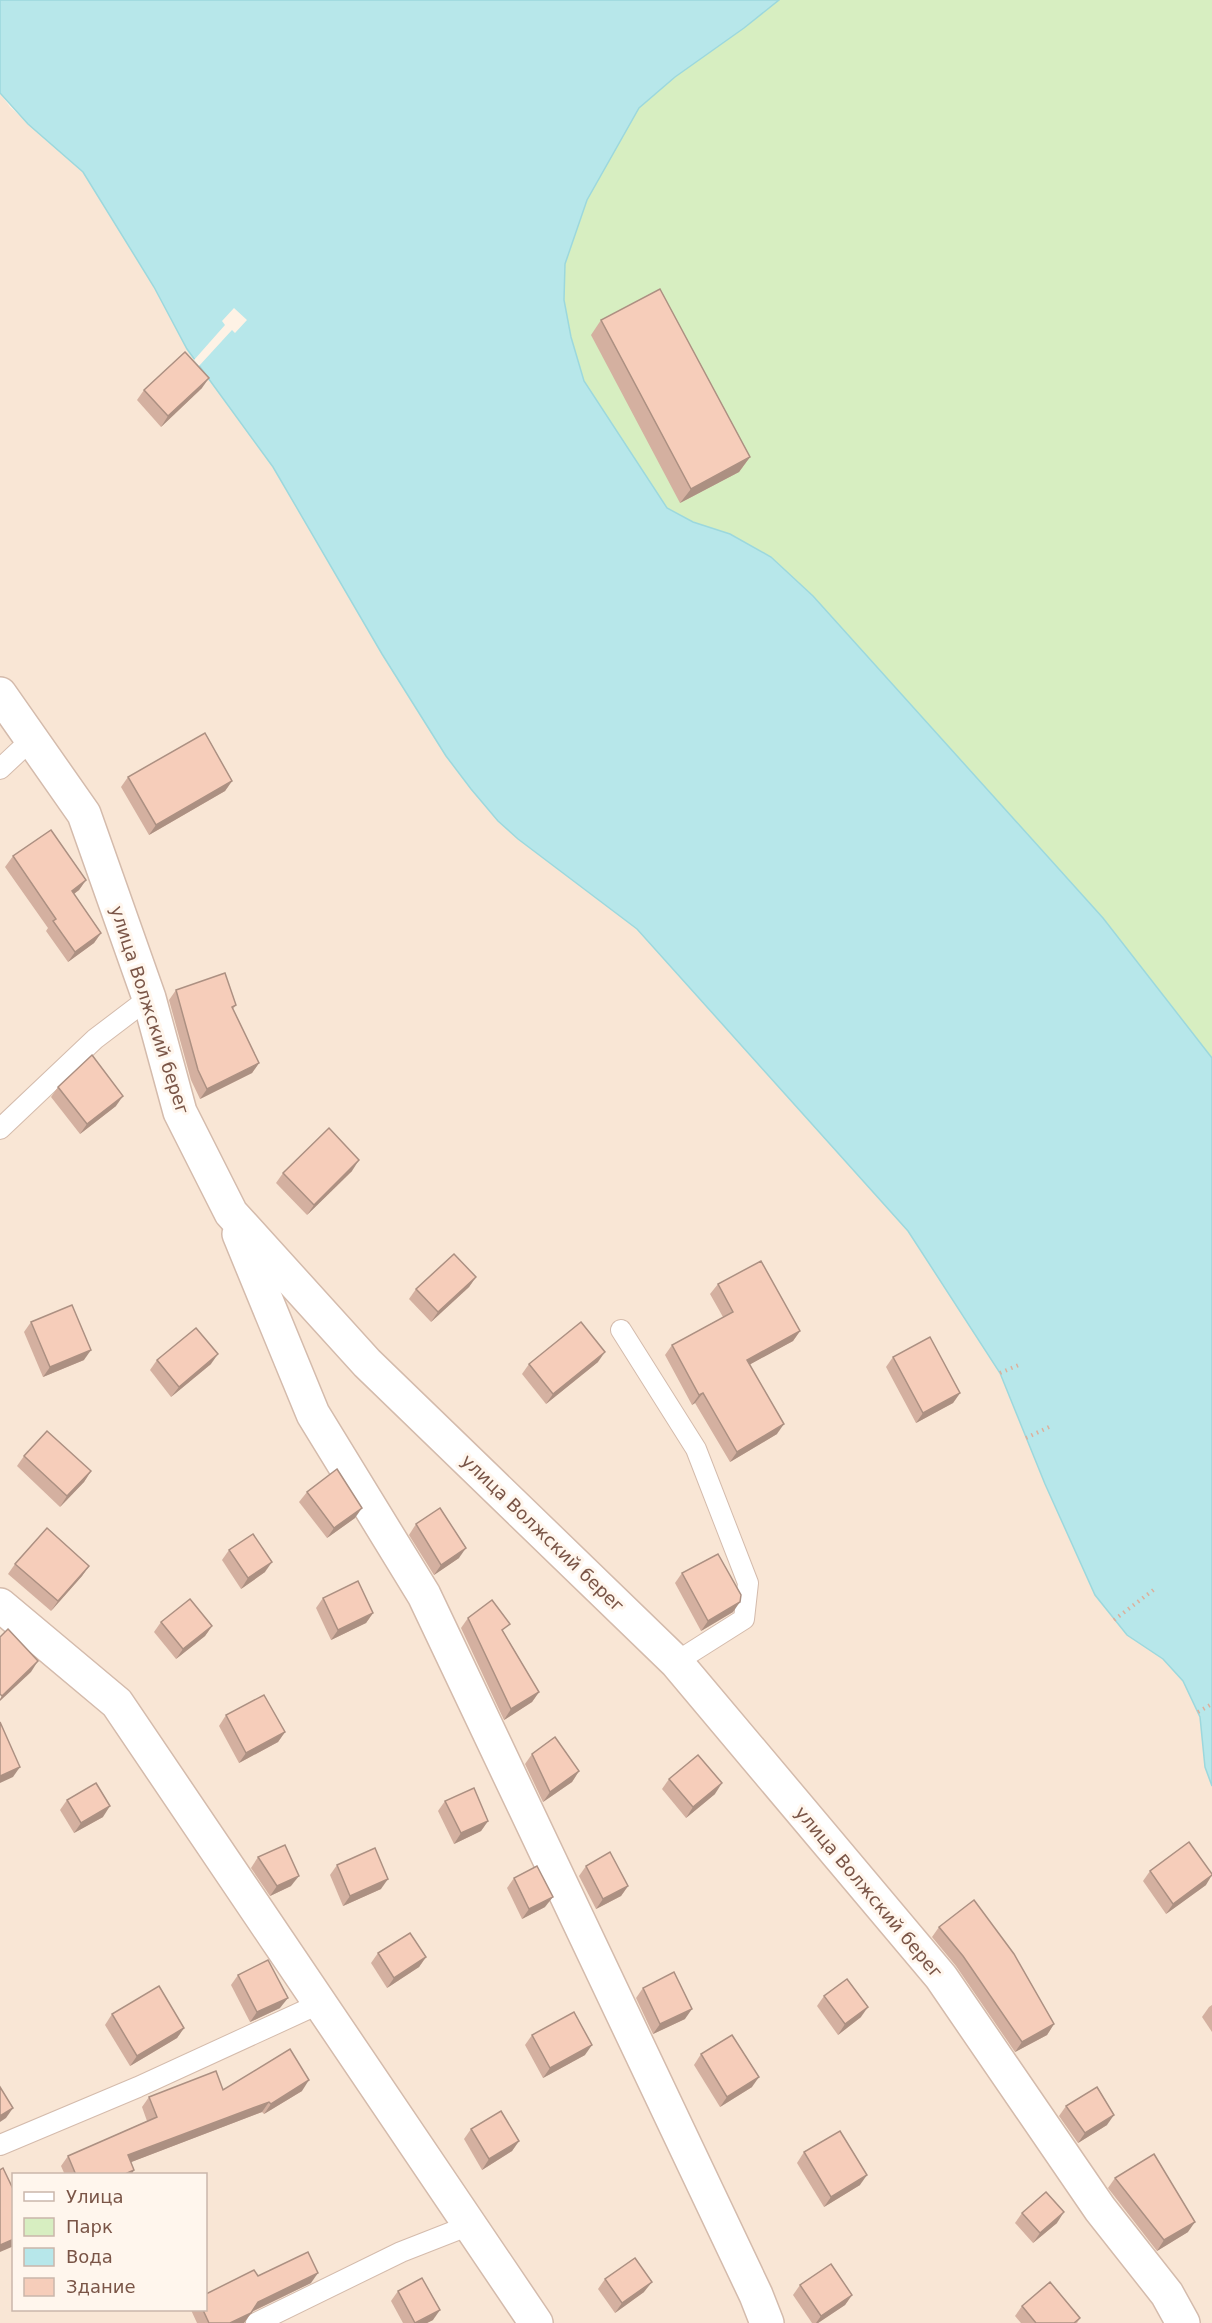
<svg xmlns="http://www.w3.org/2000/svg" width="1212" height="2323" font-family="'DejaVu Sans',sans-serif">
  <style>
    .residential { fill: #f9e6d5; fill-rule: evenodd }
    .green { fill: #d7eec1 }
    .water { fill: #b7e7ea; stroke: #9cd8dd; stroke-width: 1.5 }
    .pier { fill: #fef2e5 }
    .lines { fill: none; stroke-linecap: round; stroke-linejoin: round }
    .service-casing { stroke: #d4bbac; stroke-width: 22 }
    .minor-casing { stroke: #d4bbac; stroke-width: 36 }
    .path { stroke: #dcb09c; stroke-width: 4; stroke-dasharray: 1.5 4.5; stroke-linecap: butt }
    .service { stroke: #fff; stroke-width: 20 }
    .minor { stroke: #fff; stroke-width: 33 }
    .wall { fill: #d4b0a0 }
    .shaded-wall { fill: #ac9082 }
    .building { fill: #f6cdba; stroke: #ac9082; stroke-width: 1.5 }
    .labels { text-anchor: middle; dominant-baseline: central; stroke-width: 6; stroke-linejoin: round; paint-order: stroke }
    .street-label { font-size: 18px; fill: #7a5547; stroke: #fff6ed }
  </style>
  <rect width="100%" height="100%" fill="#fef2e5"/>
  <!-- residential -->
  <path class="residential" d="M0,93L10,107L83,172L154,287L187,349L273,467L382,654L446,756L471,789L498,821L518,839L637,928L908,1231L1000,1373L1045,1484L1095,1595L1127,1635L1163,1659L1183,1681L1200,1717L1205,1767L1212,1786V2323H0ZM14,2174H206V2310H14Z"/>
  <!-- green -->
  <path class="green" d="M779,0H1212V1058L1103,918L813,596L771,557L730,534L693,522L667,508L584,381L571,337L564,300L565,264L587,200L639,108L675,77L744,28Z"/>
  <!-- water -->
  <path class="water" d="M0,0H779L744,28L675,77L639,108L587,200L565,264L564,300L571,337L584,381L667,508L693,522L730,534L771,557L813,596L1103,918L1212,1058V1786L1205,1767L1200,1717L1183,1681L1163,1659L1127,1635L1095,1595L1045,1484L1000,1373L908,1231L637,929L518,839L498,821L471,789L446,756L382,654L273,467L187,349L154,287L83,172L28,124L0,93Z"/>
  <!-- pier -->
  <path class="pier" d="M234,308L247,320L235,333L232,330L199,366L194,360L225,325L222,321Z"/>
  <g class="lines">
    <defs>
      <g id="service">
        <path d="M0,769L32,739"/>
        <path d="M0,1129L95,1039L149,998"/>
        <path d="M621,1330L696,1449L748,1583L744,1619L676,1662"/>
        <path d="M0,2145L138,2087L321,2003"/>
        <path d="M256,2323L401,2252L470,2225"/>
      </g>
      <g id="minor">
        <path d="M0,694L84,814L149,998L180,1112L231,1213L367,1363L676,1662L941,1977L1100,2209L1167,2294L1183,2323"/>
        <path d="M239,1234L313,1414L424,1595L756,2295L767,2323"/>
        <path d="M0,1605L117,1703L536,2323"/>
      </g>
    </defs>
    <!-- service casing -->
    <use href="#service" class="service-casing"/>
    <!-- minor casing -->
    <use href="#minor" class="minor-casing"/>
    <!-- path -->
    <g class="path">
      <path d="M1000,1373L1021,1364"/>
      <path d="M1026,1438L1049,1427"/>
      <path d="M1114,1620L1156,1588"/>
      <path d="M1198,1712L1212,1704"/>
    </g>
    <!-- service -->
    <use href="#service" class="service"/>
    <!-- minor -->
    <use href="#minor" class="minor"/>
  </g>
  <!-- wall -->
  <g class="wall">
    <path d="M601,320L750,457L739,472L680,503L591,335Z"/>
    <path d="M202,388L161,427L137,400L144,390Z"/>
    <path d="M128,777L232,781L225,791L149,835L121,787Z"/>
    <path d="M13,856L86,880L79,890L74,894L101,933L94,943L68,962L46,931L48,928L5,867Z"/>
    <path d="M176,990L236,1005L233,1009L259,1063L252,1073L200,1099L191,1080L169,1000Z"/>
    <path d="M58,1087L116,1106L80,1134L51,1097Z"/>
    <path d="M352,1171L307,1215L276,1183L283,1173Z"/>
    <path d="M476,1277L469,1287L431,1322L409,1299L416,1289Z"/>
    <path d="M718,1284L800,1331L793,1341L750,1364L777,1434L730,1462L695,1403L692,1405L665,1355L672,1345L723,1317L710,1294Z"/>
    <path d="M31,1322L84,1360L43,1377L24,1332Z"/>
    <path d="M893,1357L960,1393L953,1403L916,1423L886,1367Z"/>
    <path d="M157,1360L211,1364L171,1397L150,1370Z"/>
    <path d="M598,1362L546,1404L522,1374L529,1364Z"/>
    <path d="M24,1456L91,1471L84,1482L60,1507L17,1466Z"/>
    <path d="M307,1492L355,1518L327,1538L299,1502Z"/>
    <path d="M416,1524L459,1558L434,1575L409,1535Z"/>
    <path d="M229,1550L265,1572L241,1589L222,1560Z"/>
    <path d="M15,1564L89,1566L82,1576L51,1611L8,1574Z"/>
    <path d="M682,1573L733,1612L701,1631L675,1583Z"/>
    <path d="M323,1598L373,1613L366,1623L331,1640L316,1608Z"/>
    <path d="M468,1618L504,1633L539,1692L532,1702L504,1720L461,1628Z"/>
    <path d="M161,1622L212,1626L205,1636L176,1659L154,1632Z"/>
    <path d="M226,1715L285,1732L278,1742L239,1763L219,1726Z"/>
    <path d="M532,1754L579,1771L572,1782L543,1802L525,1764Z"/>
    <path d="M669,1779L715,1794L686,1818L662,1789Z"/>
    <path d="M67,1800L103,1817L74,1833L60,1810Z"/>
    <path d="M445,1801L488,1821L481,1831L454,1844L438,1811Z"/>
    <path d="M258,1857L291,1886L270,1896L251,1868Z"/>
    <path d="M337,1865L381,1889L343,1906L330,1875Z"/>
    <path d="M586,1866L628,1886L621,1896L596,1909L579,1876Z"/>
    <path d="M1150,1871L1206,1885L1166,1914L1143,1881Z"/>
    <path d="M514,1878L545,1907L522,1919L507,1888Z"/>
    <path d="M939,1927L1054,2024L1047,2035L1015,2052L956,1966L932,1937Z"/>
    <path d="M378,1953L426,1957L419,1967L387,1988L371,1963Z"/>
    <path d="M238,1975L280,2008L250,2022L231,1985Z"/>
    <path d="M643,1988L685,2019L653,2034L636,1998Z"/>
    <path d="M824,1996L861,2017L838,2035L817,2006Z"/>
    <path d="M1212,2005V2032L1202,2017L1209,2007Z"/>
    <path d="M112,2014L184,2028L177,2038L130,2066L105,2025Z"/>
    <path d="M532,2035L585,2055L543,2078L525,2045Z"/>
    <path d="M701,2054L752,2087L720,2107L694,2065Z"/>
    <path d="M223,2090L302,2091L264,2114L262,2112L131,2162L134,2170L131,2175H65L61,2166L68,2156L147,2121L142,2107L149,2097Z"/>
    <path d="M1066,2106L1107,2125L1078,2143L1059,2116Z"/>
    <path d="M471,2129L519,2141L512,2151L482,2170L464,2139Z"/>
    <path d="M804,2152L860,2185L824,2207L797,2163Z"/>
    <path d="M1115,2178L1188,2232L1157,2251L1108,2188Z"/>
    <path d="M1022,2213L1057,2223L1033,2243L1015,2223Z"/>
    <path d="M258,2276L311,2283L252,2312L244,2323H197L191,2310H206Z"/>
    <path d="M605,2279L644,2292L615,2313L598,2289Z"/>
    <path d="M800,2285L852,2295L845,2305L818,2323H812L793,2295Z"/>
    <path d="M398,2291L433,2320L427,2323H403L391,2301Z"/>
    <path d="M1022,2306L1080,2318L1077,2323H1021L1015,2316Z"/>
  </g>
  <!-- shaded-wall -->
  <g class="shaded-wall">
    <path d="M209,378L202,388L161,427L168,416Z"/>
    <path d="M750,457L739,472L680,503L691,489Z"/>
    <path d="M232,781L225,791L149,835L156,825Z"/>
    <path d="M86,880L79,890L64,901L72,891Z"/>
    <path d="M101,933L94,943L68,962L75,952Z"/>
    <path d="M259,1063L252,1073L200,1099L207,1089Z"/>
    <path d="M123,1096L116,1106L80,1134L87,1124Z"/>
    <path d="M359,1160L352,1171L307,1215L314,1205Z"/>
    <path d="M476,1277L469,1287L431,1322L438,1312Z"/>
    <path d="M800,1331L793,1341L740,1370L747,1360Z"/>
    <path d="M91,1350L84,1360L43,1377L50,1367Z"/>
    <path d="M605,1352L598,1362L546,1404L553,1394Z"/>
    <path d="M218,1354L211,1364L171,1397L179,1387Z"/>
    <path d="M703,1393L695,1403L692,1405L699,1395Z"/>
    <path d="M960,1393L953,1403L916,1423L923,1413Z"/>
    <path d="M784,1424L777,1434L730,1462L737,1452Z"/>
    <path d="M91,1471L84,1482L60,1507L67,1496Z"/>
    <path d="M362,1508L355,1518L327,1538L334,1528Z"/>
    <path d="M466,1548L459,1558L434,1575L441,1565Z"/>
    <path d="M272,1562L265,1572L241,1589L248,1578Z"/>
    <path d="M89,1566L82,1576L51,1611L58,1601Z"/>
    <path d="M740,1602L733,1612L701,1631L708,1621Z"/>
    <path d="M373,1613L366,1623L331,1640L338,1630Z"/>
    <path d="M212,1626L205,1636L176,1659L183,1649Z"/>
    <path d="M38,1661L31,1672L0,1701V1699L2,1696Z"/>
    <path d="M539,1692L532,1702L504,1720L511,1709Z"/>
    <path d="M285,1732L278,1742L239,1763L246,1753Z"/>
    <path d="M20,1767L13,1777L0,1783V1776Z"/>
    <path d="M579,1771L572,1782L543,1802L550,1792Z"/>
    <path d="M722,1783L715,1794L686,1818L693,1807Z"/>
    <path d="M110,1806L103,1817L74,1833L81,1823Z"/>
    <path d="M488,1821L481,1831L454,1844L461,1833Z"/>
    <path d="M1212,1875L1206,1885L1166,1914L1173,1904Z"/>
    <path d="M299,1876L291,1886L270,1896L277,1886Z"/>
    <path d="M388,1879L381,1889L343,1906L350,1896Z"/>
    <path d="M628,1886L621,1896L596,1909L603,1899Z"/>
    <path d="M553,1897L545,1907L522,1919L529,1909Z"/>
    <path d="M426,1957L419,1967L387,1988L394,1978Z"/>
    <path d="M288,1998L280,2008L250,2022L257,2012Z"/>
    <path d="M868,2007L861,2017L838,2035L845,2024Z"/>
    <path d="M692,2009L685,2019L653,2034L660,2024Z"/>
    <path d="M1054,2024L1047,2035L1015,2052L1022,2042Z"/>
    <path d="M184,2028L177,2038L130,2066L137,2056Z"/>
    <path d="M592,2045L585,2055L543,2078L550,2068Z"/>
    <path d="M759,2077L752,2087L720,2107L727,2097Z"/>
    <path d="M309,2080L302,2091L264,2114L271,2104Z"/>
    <path d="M269,2102L262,2112L121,2166L128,2155Z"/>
    <path d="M13,2108L6,2118L0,2122V2116Z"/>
    <path d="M1114,2115L1107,2125L1078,2143L1085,2133Z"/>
    <path d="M519,2141L512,2151L482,2170L489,2159Z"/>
    <path d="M134,2170L131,2175H123Z"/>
    <path d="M867,2175L860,2185L824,2207L831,2197Z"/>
    <path d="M1064,2212L1057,2223L1033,2243L1040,2233Z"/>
    <path d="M1195,2222L1188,2232L1157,2251L1164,2240Z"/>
    <path d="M14,2239V2246L0,2252V2245Z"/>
    <path d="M318,2273L311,2283L251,2312L258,2302Z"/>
    <path d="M652,2282L644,2292L615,2313L622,2303Z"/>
    <path d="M852,2295L845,2305L818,2323H816L821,2316Z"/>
    <path d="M440,2310L433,2320L427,2323H416Z"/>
    <path d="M251,2313L244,2323H230Z"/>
  </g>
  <!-- building -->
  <g class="building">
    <path d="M660,289L750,457L691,489L601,320Z"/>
    <path d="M185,352L209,378L168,416L144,390Z"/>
    <path d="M205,733L232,781L156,825L128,777Z"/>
    <path d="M51,830L86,880L72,891L101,933L75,952L53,921L56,919L13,856Z"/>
    <path d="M225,973L236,1005L232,1007L259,1063L207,1089L198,1070L176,990Z"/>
    <path d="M92,1055L123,1096L87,1124L58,1087Z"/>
    <path d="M329,1128L359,1160L314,1205L283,1173Z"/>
    <path d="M454,1254L476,1277L438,1312L416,1289Z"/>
    <path d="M761,1261L800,1331L747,1360L784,1424L737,1452L703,1393L699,1395L672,1345L733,1312L718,1284Z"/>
    <path d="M72,1305L91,1350L50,1367L31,1322Z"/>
    <path d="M581,1322L605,1352L553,1394L529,1364Z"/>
    <path d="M196,1328L218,1354L179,1387L157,1360Z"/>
    <path d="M930,1337L960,1393L923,1413L893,1357Z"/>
    <path d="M47,1431L91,1471L67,1496L24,1456Z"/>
    <path d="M337,1469L362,1508L334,1528L307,1492Z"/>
    <path d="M440,1508L466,1548L441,1565L416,1524Z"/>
    <path d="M47,1528L89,1566L58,1601L15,1564Z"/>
    <path d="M253,1534L272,1562L248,1578L229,1550Z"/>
    <path d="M718,1554L741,1595L740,1602L708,1621L682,1573Z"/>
    <path d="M358,1581L373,1613L338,1630L323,1598Z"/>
    <path d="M190,1599L212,1626L183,1649L161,1622Z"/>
    <path d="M492,1600L510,1624L502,1630L539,1692L511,1709L468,1618Z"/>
    <path d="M8,1629L38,1661L2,1696L0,1694V1637Z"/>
    <path d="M264,1695L285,1732L246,1753L226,1715Z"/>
    <path d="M0,1722L20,1767L0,1776Z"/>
    <path d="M555,1737L579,1771L550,1792L532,1754Z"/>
    <path d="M698,1755L722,1783L693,1807L669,1779Z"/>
    <path d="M96,1783L110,1806L81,1823L67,1800Z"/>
    <path d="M474,1788L488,1821L461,1833L445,1801Z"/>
    <path d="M1189,1842L1212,1874V1875L1173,1904L1150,1871Z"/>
    <path d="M285,1845L299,1876L277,1886L258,1857Z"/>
    <path d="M375,1848L388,1879L350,1896L337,1865Z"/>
    <path d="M610,1852L628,1886L603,1899L586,1866Z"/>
    <path d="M537,1866L553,1897L529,1909L514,1878Z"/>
    <path d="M974,1900L1014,1954L1054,2024L1022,2042L963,1956L939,1927Z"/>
    <path d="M410,1933L426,1957L394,1978L378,1953Z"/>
    <path d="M268,1960L288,1998L257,2012L238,1975Z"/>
    <path d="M674,1972L692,2009L660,2024L643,1988Z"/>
    <path d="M847,1979L868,2007L845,2024L824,1996Z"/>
    <path d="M159,1986L184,2028L137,2056L112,2014Z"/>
    <path d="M574,2012L592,2045L550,2068L532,2035Z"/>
    <path d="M732,2035L759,2077L727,2097L701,2054Z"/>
    <path d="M290,2049L309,2080L271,2104L269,2102L128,2155L134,2170L123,2175H76L68,2156L157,2117L149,2097L216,2071L223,2090Z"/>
    <path d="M0,2087L13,2108L0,2116Z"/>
    <path d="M1097,2087L1114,2115L1085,2133L1066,2106Z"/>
    <path d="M501,2111L519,2141L489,2159L471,2129Z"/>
    <path d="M840,2131L867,2175L831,2197L804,2152Z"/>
    <path d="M1154,2154L1195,2222L1164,2240L1115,2178Z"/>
    <path d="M3,2168L14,2191V2239L0,2245V2170Z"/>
    <path d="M1046,2192L1064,2212L1040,2233L1022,2213Z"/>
    <path d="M308,2252L318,2273L258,2302L251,2313L230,2323H209L203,2310H206V2294L254,2270L258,2276Z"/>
    <path d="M635,2258L652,2282L622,2303L605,2279Z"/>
    <path d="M831,2264L852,2295L821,2316L800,2285Z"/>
    <path d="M422,2278L440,2310L415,2323L398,2291Z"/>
    <path d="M1050,2282L1080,2318L1074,2323H1036L1022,2306Z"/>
  </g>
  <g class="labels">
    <!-- street labels -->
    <g class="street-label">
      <text transform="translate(150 1010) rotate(72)">улица Волжский берег</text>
      <text transform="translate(543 1533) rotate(44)">улица Волжский берег</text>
      <text transform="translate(869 1892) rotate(50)">улица Волжский берег</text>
    </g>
  </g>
  <!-- legend -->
  <rect x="12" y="2173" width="195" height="138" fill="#fff6ed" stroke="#cab6ab" stroke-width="1.5"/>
  <rect x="24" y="2192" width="30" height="9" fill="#ffffff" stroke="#cab6ab" stroke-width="1.5"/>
  <text x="66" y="2203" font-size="18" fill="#7a5547">Улица</text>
  <rect x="24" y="2218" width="30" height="18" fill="#d7eec1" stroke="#cab6ab" stroke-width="1.5"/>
  <text x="66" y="2233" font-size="18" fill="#7a5547">Парк</text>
  <rect x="24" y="2248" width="30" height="18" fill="#b7e7ea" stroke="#cab6ab" stroke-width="1.5"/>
  <text x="66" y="2263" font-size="18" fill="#7a5547">Вода</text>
  <rect x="24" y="2278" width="30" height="18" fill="#f6cdba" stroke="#cab6ab" stroke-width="1.5"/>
  <text x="66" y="2293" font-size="18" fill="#7a5547">Здание</text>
</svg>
